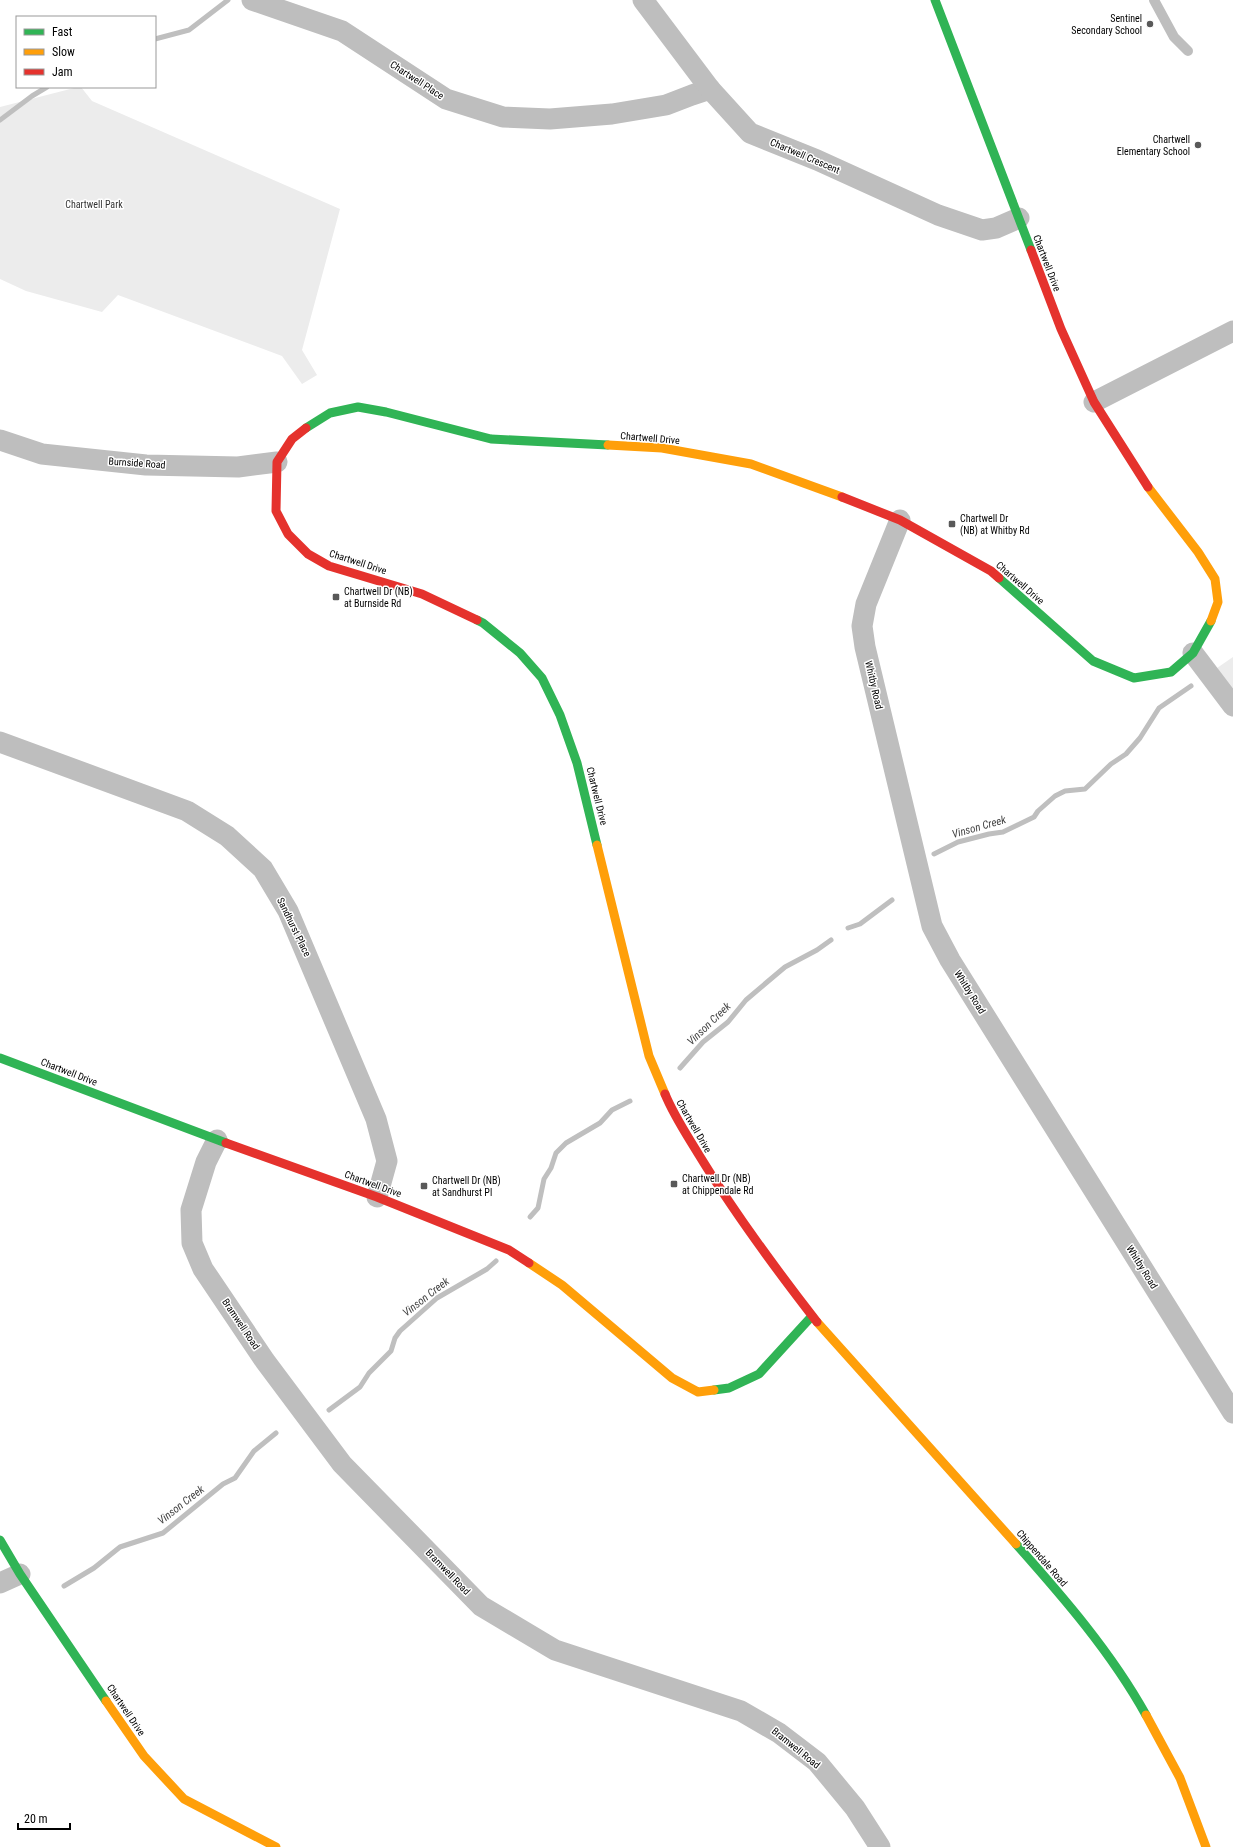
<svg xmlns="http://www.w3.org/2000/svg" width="1233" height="1847" font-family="'Roboto Condensed',sans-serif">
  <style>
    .green { fill: #ececec }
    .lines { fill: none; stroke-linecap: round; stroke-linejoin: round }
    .stream { stroke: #bfbfbf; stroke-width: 5 }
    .lane { stroke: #bebebe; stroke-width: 10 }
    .street { stroke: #bebebe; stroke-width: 21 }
    .fast { stroke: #30b455; stroke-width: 9 }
    .slow { stroke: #ff9f0a; stroke-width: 9 }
    .jam { stroke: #e5322d; stroke-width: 9 }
    .poi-dot { fill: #595959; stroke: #fff; stroke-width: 1.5 }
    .labels { text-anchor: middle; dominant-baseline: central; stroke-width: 3; stroke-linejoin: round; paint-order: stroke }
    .poi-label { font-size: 10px; fill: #000; stroke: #fff; text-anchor: start }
    .street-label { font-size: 10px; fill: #000; stroke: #fff }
    .park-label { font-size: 10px; fill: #333; stroke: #fff }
    .water-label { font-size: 11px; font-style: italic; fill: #444; stroke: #fff }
  </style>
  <rect width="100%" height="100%" fill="#fff"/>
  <!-- green -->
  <g class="green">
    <path d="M78,87H81L92,101L340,209L302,350L317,375L302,384L282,356L118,295L102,312L26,291L0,279V107Z"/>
    <path d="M1233,657V690L1217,668Z"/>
  </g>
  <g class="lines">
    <!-- stream -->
    <g class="stream">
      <path d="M155,39L189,30L228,0"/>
      <path d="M0,120L32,96L47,87"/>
      <path d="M934,854L958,842L989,834L1003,832L1034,817L1038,811L1055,796L1065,791L1085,789L1111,764L1126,754L1140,738L1159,708L1191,686"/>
      <path d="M848,928L860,924L892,900"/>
      <path d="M680,1068L703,1042L728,1022L746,1000L766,983L785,967L817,950L831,940"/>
      <path d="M530,1217L538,1208L544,1179L551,1168L556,1153L566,1143L600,1123L612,1110L630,1101"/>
      <path d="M329,1410L360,1387L369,1373L391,1351L395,1338L400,1331L437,1298L487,1269L496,1261"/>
      <path d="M64,1586L94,1568L120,1547L163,1533L223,1484L235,1478L254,1451L276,1433"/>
    </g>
    <!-- lane -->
    <path class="lane" d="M1154,0L1174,37L1188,51"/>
    <!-- street -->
    <g class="street">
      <path d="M252,0L342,31L446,99L503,117L550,119L612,114L666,105L692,95L710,89"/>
      <path d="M643,0L710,89L750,133L817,160L938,215L982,230L996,228L1019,218"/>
      <path d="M1094,402L1233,331"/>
      <path d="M0,440L42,454L146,465L238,467L277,462"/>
      <path d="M900,520L866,604L862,626L865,647L932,926L950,960L1233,1413"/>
      <path d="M1193,653L1233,706"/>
      <path d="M0,742L187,811L227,836L263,869L288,911L376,1119L387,1161L377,1197"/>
      <path d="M217,1140L206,1162L191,1210L192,1243L203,1269L265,1361L342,1464L481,1606L555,1650L741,1711L779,1733L817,1762L855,1808L880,1847"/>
      <path d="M0,1583L20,1574"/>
    </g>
    <!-- fast -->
    <g class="fast">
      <path d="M935,0L1031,250"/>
      <path d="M306,428L330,413L358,407L386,412L491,439L608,445"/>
      <path d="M999,578L1093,661L1134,678L1171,672L1193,653L1211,621"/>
      <path d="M477,620L483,623L520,653L542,678L560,715L577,763L597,845"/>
      <path d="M0,1058L226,1143"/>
      <path d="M714,1390L729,1388L759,1374L812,1316"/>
      <path d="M0,1540L20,1574L106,1701"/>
      <path d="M1016,1544C1063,1597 1111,1652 1146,1715"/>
    </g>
    <!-- slow -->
    <g class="slow">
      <path d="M608,445L662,448L751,464L842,497"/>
      <path d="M1148,487L1198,552L1215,579L1218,602L1211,621"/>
      <path d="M597,845L649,1056L665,1094"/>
      <path d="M529,1263L562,1285L672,1378L698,1392L714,1390"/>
      <path d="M817,1322L1016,1544"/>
      <path d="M106,1701L144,1756L184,1799L276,1847"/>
      <path d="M1146,1715L1180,1778L1206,1847"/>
    </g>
    <!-- jam -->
    <g class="jam">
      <path d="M1031,250L1061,329L1094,402L1148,487"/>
      <path d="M306,428L292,439L277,462L276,511L288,534L308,554L329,566L422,594L477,620"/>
      <path d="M842,497L900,520L991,571L999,578"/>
      <path d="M665,1094C674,1116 687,1135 699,1155C735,1214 775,1268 817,1322"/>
      <path d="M226,1143L377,1197L509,1250L529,1263"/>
    </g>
  </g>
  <!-- markers -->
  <g class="poi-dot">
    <circle cx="1150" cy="24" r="4"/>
    <circle cx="1198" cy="145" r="4"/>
    <rect x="948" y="520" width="8" height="8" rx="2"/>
    <rect x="332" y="593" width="8" height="8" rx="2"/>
    <rect x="670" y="1180" width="8" height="8" rx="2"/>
    <rect x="420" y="1182" width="8" height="8" rx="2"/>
  </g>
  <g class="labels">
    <!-- poi labels -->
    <g class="poi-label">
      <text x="1142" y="18" text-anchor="end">Sentinel<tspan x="1142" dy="12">Secondary School</tspan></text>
      <text x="1190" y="139" text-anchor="end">Chartwell<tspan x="1190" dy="12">Elementary School</tspan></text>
      <text x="960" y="518">Chartwell Dr<tspan x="960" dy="12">(NB) at Whitby Rd</tspan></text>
      <text x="344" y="591">Chartwell Dr (NB)<tspan x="344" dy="12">at Burnside Rd</tspan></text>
      <text x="682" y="1178">Chartwell Dr (NB)<tspan x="682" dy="12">at Chippendale Rd</tspan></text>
      <text x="432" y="1180">Chartwell Dr (NB)<tspan x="432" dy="12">at Sandhurst Pl</tspan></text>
    </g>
    <!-- street labels -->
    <g class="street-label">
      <text transform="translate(417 80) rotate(33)">Chartwell Place</text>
      <text transform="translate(805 156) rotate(23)">Chartwell Crescent</text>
      <text transform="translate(1047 263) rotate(69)">Chartwell Drive</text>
      <text transform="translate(650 438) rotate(5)">Chartwell Drive</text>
      <text transform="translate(137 463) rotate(4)">Burnside Road</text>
      <text transform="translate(358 562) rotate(18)">Chartwell Drive</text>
      <text transform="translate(1020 583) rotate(41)">Chartwell Drive</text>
      <text transform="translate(874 685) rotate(77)">Whitby Road</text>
      <text transform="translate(597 796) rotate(76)">Chartwell Drive</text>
      <text transform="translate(294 927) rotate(64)">Sandhurst Place</text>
      <text transform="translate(970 992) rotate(58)">Whitby Road</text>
      <text transform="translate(69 1072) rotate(21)">Chartwell Drive</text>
      <text transform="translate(694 1126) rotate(60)">Chartwell Drive</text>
      <text transform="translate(373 1184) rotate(20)">Chartwell Drive</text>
      <text transform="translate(1142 1267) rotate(58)">Whitby Road</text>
      <text transform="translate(241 1324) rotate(56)">Bramwell Road</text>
      <text transform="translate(1042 1558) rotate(49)">Chippendale Road</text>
      <text transform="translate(448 1572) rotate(46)">Bramwell Road</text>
      <text transform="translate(126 1710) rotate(56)">Chartwell Drive</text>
      <text transform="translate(796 1748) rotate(39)">Bramwell Road</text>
    </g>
    <!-- park labels -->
    <g class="park-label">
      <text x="94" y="204">Chartwell Park</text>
    </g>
    <!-- water labels -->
    <g class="water-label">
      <text transform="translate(979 827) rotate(-16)">Vinson Creek</text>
      <text transform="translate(709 1024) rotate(-44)">Vinson Creek</text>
      <text transform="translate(426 1297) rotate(-38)">Vinson Creek</text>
      <text transform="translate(181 1505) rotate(-38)">Vinson Creek</text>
    </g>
  </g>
  <!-- legend -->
  <rect x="16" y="16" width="140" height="72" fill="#ffffff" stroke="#999999"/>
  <rect x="24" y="29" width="20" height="6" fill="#30b455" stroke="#999999"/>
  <text x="52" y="36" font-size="12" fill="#000000">Fast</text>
  <rect x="24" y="49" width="20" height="6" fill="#ff9f0a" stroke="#999999"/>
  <text x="52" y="56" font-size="12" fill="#000000">Slow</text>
  <rect x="24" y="69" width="20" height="6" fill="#e5322d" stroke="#999999"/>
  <text x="52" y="76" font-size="12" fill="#000000">Jam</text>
  <!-- scale -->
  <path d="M18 1823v6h52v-6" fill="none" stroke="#000000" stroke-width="2"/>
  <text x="24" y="1823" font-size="12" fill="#000000" stroke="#ffffff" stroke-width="3" paint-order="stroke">20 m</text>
</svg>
